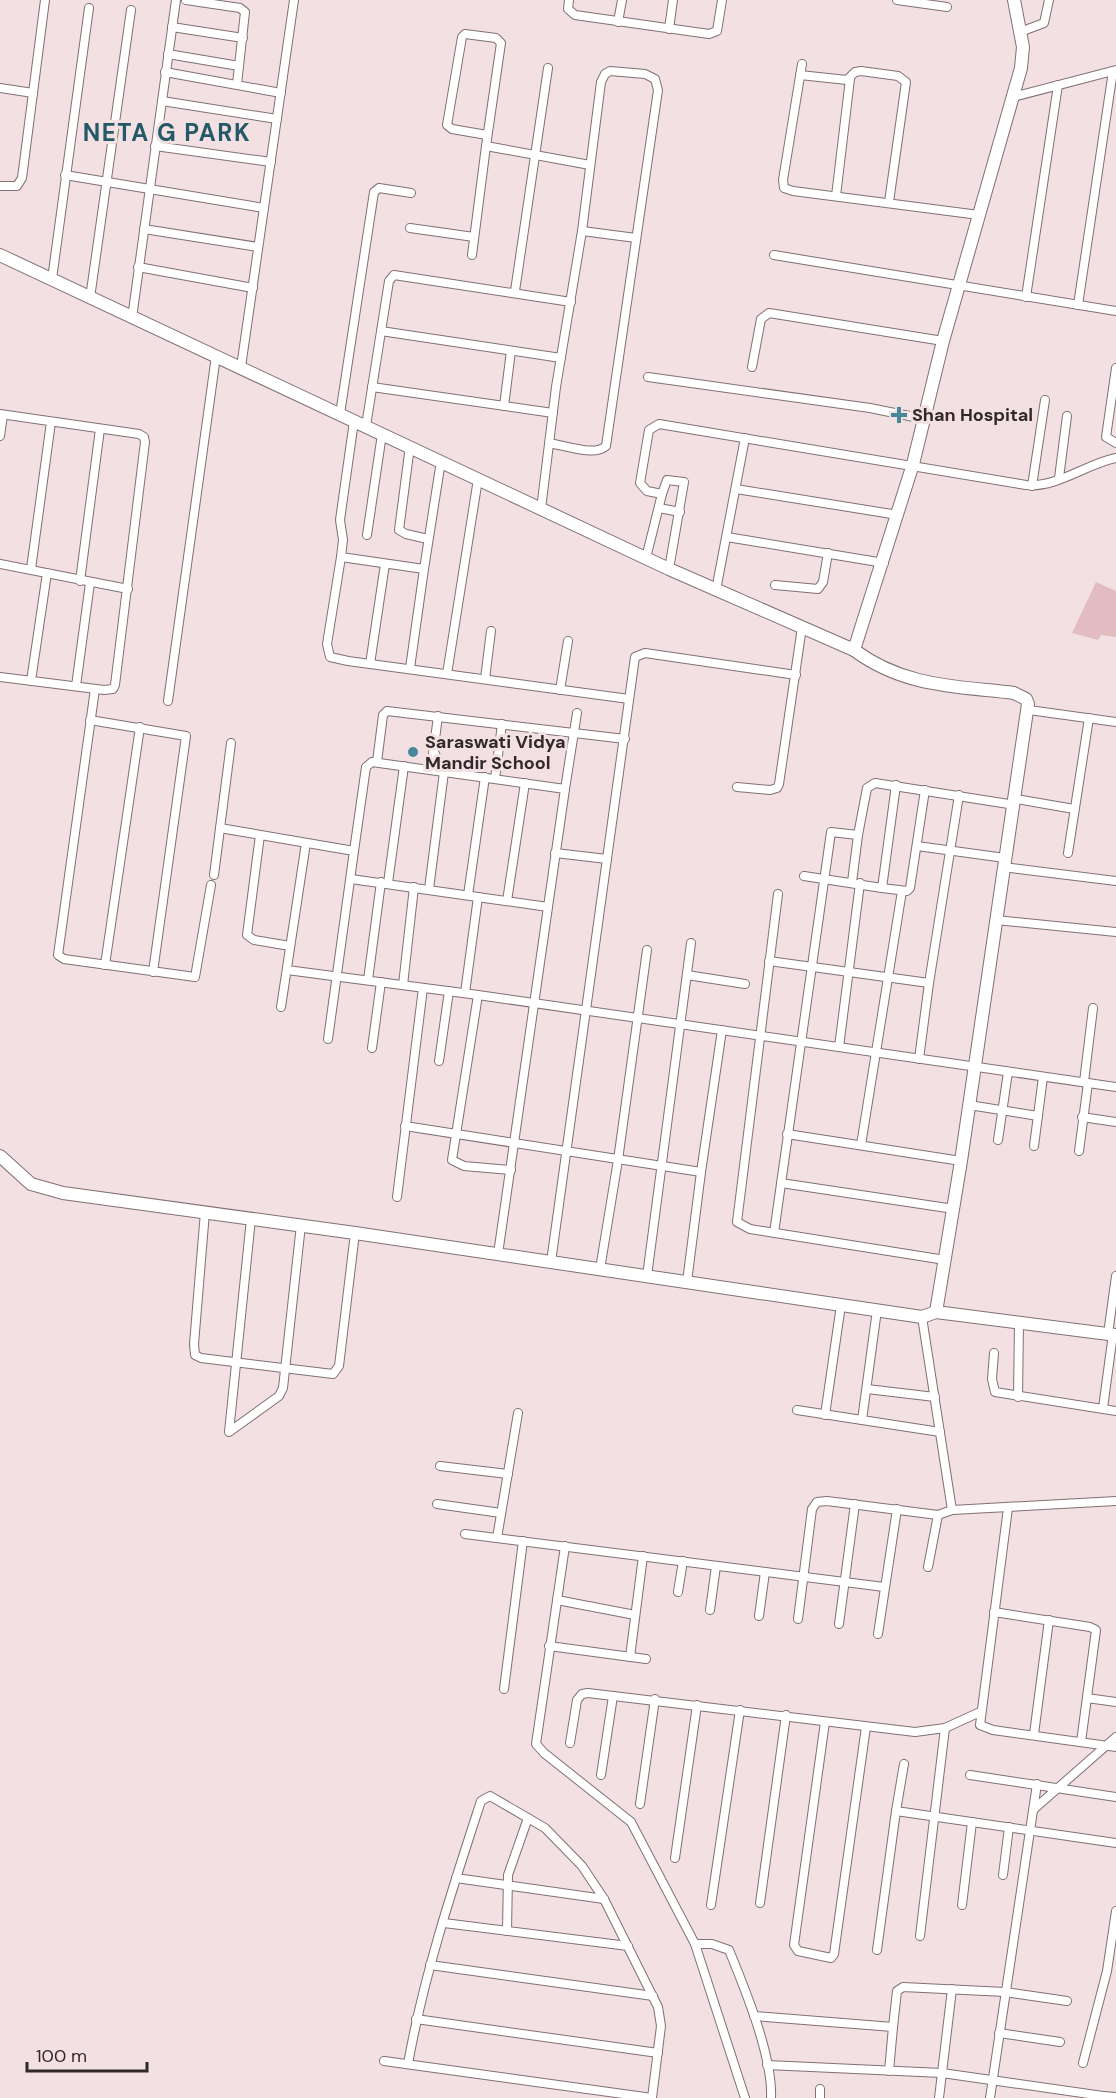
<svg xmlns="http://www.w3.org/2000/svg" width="1116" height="2098" font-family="'DM Sans',sans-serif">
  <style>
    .green { fill: #e3bcc2 }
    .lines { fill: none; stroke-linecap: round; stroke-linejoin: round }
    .street-casing { stroke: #817073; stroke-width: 10 }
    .secondary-casing { stroke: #817073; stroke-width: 14 }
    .street { stroke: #fff; stroke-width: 8 }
    .secondary { stroke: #fff; stroke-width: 12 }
    .poi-dot { fill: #47899a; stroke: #f3e0e3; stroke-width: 2 }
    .labels { text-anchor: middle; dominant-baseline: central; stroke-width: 6; stroke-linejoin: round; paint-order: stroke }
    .poi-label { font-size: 18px; font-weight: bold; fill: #30282a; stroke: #f3e0e3; text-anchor: start }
    .district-label { font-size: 24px; font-weight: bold; letter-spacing: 1.5px; fill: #245967; stroke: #f3e0e3 }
  </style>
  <rect width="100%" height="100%" fill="#f3e0e3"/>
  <!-- green -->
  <path class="green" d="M1096,582L1116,591V637L1101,635L1098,640L1072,633Z"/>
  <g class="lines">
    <defs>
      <g id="street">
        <path d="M186,0L240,8L245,12L237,84"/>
        <path d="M569,0L568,9L575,15L709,34L717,31L722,0"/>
        <path d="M897,0L947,7"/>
        <path d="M618,22L622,0"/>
        <path d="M172,27L243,38"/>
        <path d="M669,29L673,0"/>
        <path d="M1020,32L1044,23L1049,0"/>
        <path d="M168,54L239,66"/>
        <path d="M802,64L783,180L784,188L793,191L979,215"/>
        <path d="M165,72L281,93"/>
        <path d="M800,75L847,80L855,72L861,71L898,76L906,82L889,202"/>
        <path d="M0,88L33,93L45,0"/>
        <path d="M1013,97L1116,70"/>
        <path d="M162,101L277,119"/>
        <path d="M487,135L452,129L447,125L462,37L465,34L496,38L501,43L486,146L590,165"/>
        <path d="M155,146L271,162"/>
        <path d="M65,175L264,208"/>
        <path d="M0,186H17L22,178L33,93"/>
        <path d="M836,196L850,79"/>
        <path d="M410,228L474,237"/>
        <path d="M144,229L258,247"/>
        <path d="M582,231L636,238"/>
        <path d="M472,255L486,146"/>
        <path d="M774,255L1116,311"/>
        <path d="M138,267L253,288"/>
        <path d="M52,279L89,8"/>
        <path d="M515,291L548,68"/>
        <path d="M1026,297L1058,85"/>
        <path d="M90,298L131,10"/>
        <path d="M1078,305L1113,71"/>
        <path d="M132,318L176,0"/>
        <path d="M381,331L561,358"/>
        <path d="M241,367L294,0"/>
        <path d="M752,367L761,319L769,313L943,341"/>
        <path d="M1116,368L1106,437L1116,443"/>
        <path d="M648,377L870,408L924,419"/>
        <path d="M372,387L553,413"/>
        <path d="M504,406L511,351"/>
        <path d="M0,414L139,434L144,437L145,442L115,685L113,689L104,690L0,677"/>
        <path d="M340,414L374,192L379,188L411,193"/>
        <path d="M366,426L389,281L394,275L571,302"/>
        <path d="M0,436L3,415"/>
        <path d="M410,446L399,530L406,534L428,539"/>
        <path d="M441,461L424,569L341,557L327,644L330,657L348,661L629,699"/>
        <path d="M1059,478L1067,416"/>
        <path d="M1032,486L1045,400"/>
        <path d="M736,489L898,515"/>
        <path d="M662,494L667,480L684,482L669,569"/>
        <path d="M659,508L680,512"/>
        <path d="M541,509C546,468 551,428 556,387L582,231L601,82L605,74L610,71L645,74L655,79L658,90L606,446C595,457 563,445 549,443"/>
        <path d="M367,535L382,434"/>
        <path d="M727,537L884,563"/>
        <path d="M341,557L343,540L340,520L354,421"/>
        <path d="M646,558L662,494L647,491L640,483L649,430L659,424L1026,485C1057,488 1086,464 1116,458"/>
        <path d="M0,564L128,589"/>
        <path d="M31,569L51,422"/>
        <path d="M80,581L100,429"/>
        <path d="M775,585L818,589L823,582L828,553"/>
        <path d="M716,590L745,438"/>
        <path d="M370,664L385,564"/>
        <path d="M410,668L424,569"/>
        <path d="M447,674L478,479"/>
        <path d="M485,679L491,631"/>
        <path d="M31,681L47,573"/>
        <path d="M76,686L90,583"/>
        <path d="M95,689L58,955L64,959L195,977L211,885"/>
        <path d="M560,690L568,641"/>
        <path d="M168,701L216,356"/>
        <path d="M1029,710L1116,722"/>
        <path d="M90,720L186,736L153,972"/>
        <path d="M377,762L383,715L387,711L625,739"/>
        <path d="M431,770L438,716"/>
        <path d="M495,779L502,724"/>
        <path d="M737,787L770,790L777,788L779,784L802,627"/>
        <path d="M565,789L577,713"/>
        <path d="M1016,799L1074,809"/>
        <path d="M220,828L354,851L328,1039"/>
        <path d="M260,835L247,935L254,940L290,946"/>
        <path d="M917,846L1005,858"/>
        <path d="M354,851L366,767L372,762L565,789L498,1254"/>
        <path d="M555,853L607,859"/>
        <path d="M1068,853L1089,718"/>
        <path d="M1003,867L1116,881"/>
        <path d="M214,875L231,743"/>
        <path d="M804,876L882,888L896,785"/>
        <path d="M351,879L548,907"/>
        <path d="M852,882L858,835"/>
        <path d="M388,883L404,766"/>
        <path d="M882,888L907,891L910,888L925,790"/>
        <path d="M429,889L444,772L433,750"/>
        <path d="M778,894L737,1222L750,1229L945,1260"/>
        <path d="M468,895L485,777"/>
        <path d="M507,901L525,783"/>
        <path d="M996,920L1116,932"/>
        <path d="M769,961L929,983L919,1059"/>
        <path d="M105,965L140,727"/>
        <path d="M287,970L478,995L1116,1087"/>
        <path d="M687,975L745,984"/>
        <path d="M368,980L381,882"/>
        <path d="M929,983L959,795"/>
        <path d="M403,985L414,887"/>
        <path d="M465,993L478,897"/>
        <path d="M478,995L452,1160L464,1166L511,1170"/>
        <path d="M281,1007L306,843"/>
        <path d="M839,1047L860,883"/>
        <path d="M372,1048L381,982"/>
        <path d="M439,1061L449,991"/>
        <path d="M1084,1082L1093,1008"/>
        <path d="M969,1105L1038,1116"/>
        <path d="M1082,1117L1116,1122"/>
        <path d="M405,1126L701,1172L687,1282"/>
        <path d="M787,1134L961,1161"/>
        <path d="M998,1140L1008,1072"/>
        <path d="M861,1145L902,891"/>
        <path d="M1034,1146L1043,1077"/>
        <path d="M1079,1151L1088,1083"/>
        <path d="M701,1172L722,1030"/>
        <path d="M781,1183L954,1209"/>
        <path d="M397,1197L423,988"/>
        <path d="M205,1212L194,1344L195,1355L201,1358L333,1374L339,1366L355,1233"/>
        <path d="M251,1219L229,1432L279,1396L283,1388L301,1225"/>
        <path d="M774,1233L831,832L858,835L867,788L875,783L1015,805"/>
        <path d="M551,1262L635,657L645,653L796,675"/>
        <path d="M600,1269L618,1160L647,950"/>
        <path d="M647,1276L691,943"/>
        <path d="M922,1317L952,1510"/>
        <path d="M1108,1334L1116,1276"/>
        <path d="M994,1353L992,1379L995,1392L1116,1411"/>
        <path d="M867,1389L935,1397"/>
        <path d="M1018,1397L1019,1323"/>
        <path d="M1103,1408L1113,1334"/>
        <path d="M797,1410L940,1432"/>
        <path d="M825,1415L841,1305"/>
        <path d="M862,1420L877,1310"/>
        <path d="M440,1466L508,1474"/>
        <path d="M437,1504L501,1513"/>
        <path d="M1008,1508L980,1725L993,1730L1116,1747"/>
        <path d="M465,1534L884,1587"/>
        <path d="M497,1538L518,1413"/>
        <path d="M565,1546L536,1744L544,1753L631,1822L695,1944"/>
        <path d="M928,1567L938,1515"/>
        <path d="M678,1592L683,1561"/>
        <path d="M557,1600L635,1615"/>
        <path d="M710,1610L716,1566"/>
        <path d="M994,1612L1090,1627L1096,1630L1081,1742"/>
        <path d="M759,1616L765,1572"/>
        <path d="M798,1619L812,1509L817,1502L827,1501L938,1515L952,1510L1116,1501"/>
        <path d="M839,1624L855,1504"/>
        <path d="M878,1634L897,1509"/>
        <path d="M549,1646L646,1659"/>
        <path d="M630,1657L643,1556"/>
        <path d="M504,1689L523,1541"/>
        <path d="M1087,1698L1116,1702"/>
        <path d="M825,1722L794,1945L798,1951L831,1958L834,1954L866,1727"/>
        <path d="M1034,1734L1049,1620"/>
        <path d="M570,1743L577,1700L582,1694L588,1693L915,1732L945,1728L980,1712"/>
        <path d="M904,1764L896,1811L1116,1843"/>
        <path d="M601,1775L613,1696"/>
        <path d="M970,1775L1116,1797"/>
        <path d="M640,1804L655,1699"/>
        <path d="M1034,1809L1116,1737"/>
        <path d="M675,1858L697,1705"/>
        <path d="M1003,1875L1009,1827"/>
        <path d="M456,1878L604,1899"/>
        <path d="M760,1903L786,1715"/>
        <path d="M711,1905L740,1710"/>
        <path d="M962,1905L972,1822"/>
        <path d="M444,1923L628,1946"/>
        <path d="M507,1931L508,1875L528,1818"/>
        <path d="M920,1936L945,1728"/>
        <path d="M877,1950L896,1811"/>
        <path d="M430,1965L653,1996"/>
        <path d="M754,2016L893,2027L889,2071"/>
        <path d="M416,2019L658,2053"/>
        <path d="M893,2027L897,1991L903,1987L1005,1992L1067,2001"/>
        <path d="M999,2033L1060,2042"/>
        <path d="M384,2061L652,2098"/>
        <path d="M1083,2063L1107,1971L1116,1911"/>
        <path d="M408,2064C424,1974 453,1887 481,1801L490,1796L545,1828L582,1866L604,1899L658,2007L661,2026L652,2098"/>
        <path d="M767,2065L942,2073L1103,2096V2098"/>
        <path d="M1103,2096L1116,2097"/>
        <path d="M745,2098L695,1944H712L729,1950C745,1989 773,2057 771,2098"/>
        <path d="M820,2098V2089"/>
        <path d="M939,2098L952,1989"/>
        <path d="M990,2098L1037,1784"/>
      </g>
      <g id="secondary">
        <path d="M0,255L669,569L854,650L913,464L943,341L1021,68L1023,47L1014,0"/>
        <path d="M854,650C904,687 955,686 1014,693L1026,699L1028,704L961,1161L936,1312"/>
        <path d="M0,1156L31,1184L63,1193L355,1233L922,1317L936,1312L1116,1335"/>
      </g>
    </defs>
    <!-- street casing -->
    <use href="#street" class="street-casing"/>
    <!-- secondary casing -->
    <use href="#secondary" class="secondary-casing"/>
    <!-- street -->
    <use href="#street" class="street"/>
    <!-- secondary -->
    <use href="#secondary" class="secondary"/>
  </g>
  <!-- markers -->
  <g class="poi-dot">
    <path d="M896 406h6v6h6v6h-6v6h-6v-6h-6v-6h6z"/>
    <circle cx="413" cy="752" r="6"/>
  </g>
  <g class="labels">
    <!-- poi labels -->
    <g class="poi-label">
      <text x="912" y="415">Shan Hospital</text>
      <text x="425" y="742">Saraswati Vidya<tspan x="425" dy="21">Mandir School</tspan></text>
    </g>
    <!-- district labels -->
    <g class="district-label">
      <text x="167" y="132">NETA G PARK</text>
    </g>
  </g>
  <!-- scale -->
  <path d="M27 2062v9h120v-9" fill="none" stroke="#30282a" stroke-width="3"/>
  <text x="36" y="2062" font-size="18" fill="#30282a" stroke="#f3e0e3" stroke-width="4.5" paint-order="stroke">100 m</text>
</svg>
